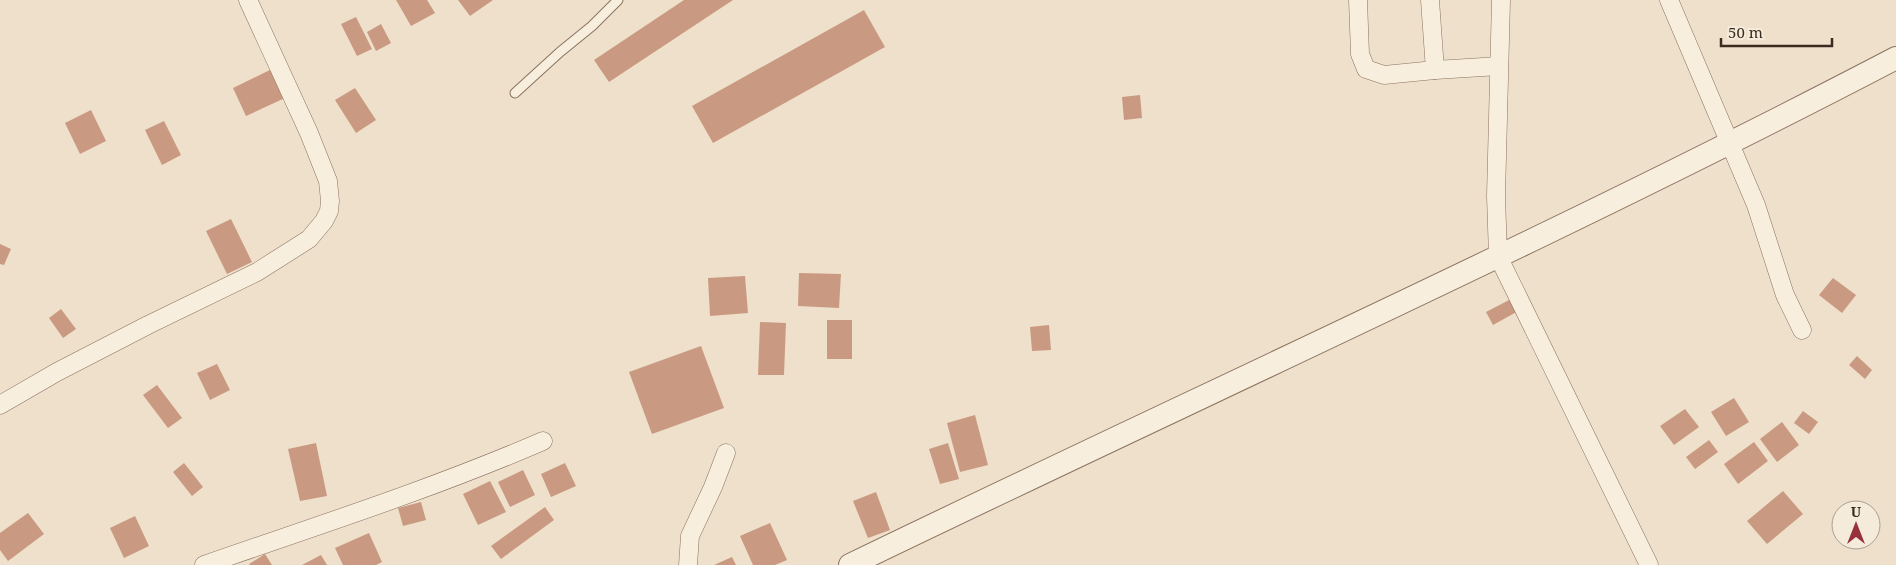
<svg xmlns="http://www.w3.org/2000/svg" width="1896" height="565" font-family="'Noto Serif',serif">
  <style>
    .building { fill: #ca9981 }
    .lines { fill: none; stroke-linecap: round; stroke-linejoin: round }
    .service-casing { stroke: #8a725f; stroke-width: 11 }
    .minor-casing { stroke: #8a725f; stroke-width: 19 }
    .tertiary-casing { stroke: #8a725f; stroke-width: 24 }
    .service { stroke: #f8eedd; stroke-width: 9 }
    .minor { stroke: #f8eedd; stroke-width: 18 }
    .tertiary { stroke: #f8eedd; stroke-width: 22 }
  </style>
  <rect width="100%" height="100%" fill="#eee0ca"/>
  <!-- building -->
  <g class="building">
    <path d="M396,0H427L435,13L411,26Z"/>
    <path d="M458,0H493L470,16Z"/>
    <path d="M684,0H733L609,82L594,60Z"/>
    <path d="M864,10L885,47L713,143L692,106Z"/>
    <path d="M356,17L372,49L357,56L341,24Z"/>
    <path d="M381,24L391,43L376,51L367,32Z"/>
    <path d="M272,69L285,98L246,116L233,88Z"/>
    <path d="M355,88L376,120L356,133L335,100Z"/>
    <path d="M1140,95L1142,118L1124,120L1122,97Z"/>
    <path d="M91,110L106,141L80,154L65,123Z"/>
    <path d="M164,121L181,155L162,165L145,130Z"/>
    <path d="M231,219L252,262L227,274L206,231Z"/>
    <path d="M0,244L11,249L4,265L0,264Z"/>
    <path d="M799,273L841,274L839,308L798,306Z"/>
    <path d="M745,276L748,313L710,316L708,278Z"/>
    <path d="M1833,278L1856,295L1842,313L1819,295Z"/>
    <path d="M1513,298L1520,310L1493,325L1486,312Z"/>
    <path d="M61,309L76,329L63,338L49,318Z"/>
    <rect x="827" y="320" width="25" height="39"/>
    <path d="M760,322L786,323L784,375H758Z"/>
    <path d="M1049,325L1051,350L1032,351L1030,327Z"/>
    <path d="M701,346L724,408L652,434L629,372Z"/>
    <path d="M1857,356L1872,370L1865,379L1849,365Z"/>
    <path d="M217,364L230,390L210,400L197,373Z"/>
    <path d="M157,385L182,418L168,428L143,395Z"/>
    <path d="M1734,398L1749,422L1726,436L1711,412Z"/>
    <path d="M1685,409L1699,427L1674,445L1660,426Z"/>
    <path d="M1803,411L1818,422L1809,434L1794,423Z"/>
    <path d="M975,415L988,465L960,472L947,423Z"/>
    <path d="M1782,422L1799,445L1777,462L1760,439Z"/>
    <path d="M1709,440L1718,452L1695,469L1686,457Z"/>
    <path d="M1754,442L1768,461L1738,484L1724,464Z"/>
    <path d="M316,443L327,496L300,501L288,449Z"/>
    <path d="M948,443L959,479L940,484L929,449Z"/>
    <path d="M184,463L203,487L192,496L173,472Z"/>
    <path d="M565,463L576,486L551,497L541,474Z"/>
    <path d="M523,470L535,495L510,507L498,482Z"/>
    <path d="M490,481L506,512L478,525L463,494Z"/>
    <path d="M1783,491L1803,514L1767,544L1747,521Z"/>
    <path d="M876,492L890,530L868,538L853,501Z"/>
    <path d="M421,502L426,520L403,526L398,508Z"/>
    <path d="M545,507L554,520L501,559L491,546Z"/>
    <path d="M28,513L44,534L8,561L0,550V533Z"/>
    <path d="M135,516L149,546L124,558L110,528Z"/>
    <path d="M770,523L787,560L775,565H753L740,536Z"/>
    <path d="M369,533L382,562L376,565H343L335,548Z"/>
    <path d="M265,554L272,565H250L249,564Z"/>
    <path d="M321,555L327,565H302Z"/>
    <path d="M732,557L736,565H714Z"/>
  </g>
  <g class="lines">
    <defs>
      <path id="service" d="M515,93L560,52L592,26L618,0"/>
      <g id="minor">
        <path d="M1358,0L1360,54L1366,69L1384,75L1435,70"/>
        <path d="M1430,0L1435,70L1499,66"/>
        <path d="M1501,0L1496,196L1498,256L1649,565"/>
        <path d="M1669,0L1756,205L1785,295L1802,330"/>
        <path d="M0,405L57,372L148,325L257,272L309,239L324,221L329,211L330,201L328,181L309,133L248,0"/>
        <path d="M204,565C319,525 432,489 543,441"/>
        <path d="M688,565L690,536L713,487L726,453"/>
      </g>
      <path id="tertiary" d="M850,565C1199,396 1553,237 1896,58"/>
    </defs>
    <!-- service casing -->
    <use href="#service" class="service-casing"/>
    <!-- minor casing -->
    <use href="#minor" class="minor-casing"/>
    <!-- tertiary casing -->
    <use href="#tertiary" class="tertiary-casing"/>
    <!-- service -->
    <use href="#service" class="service"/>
    <!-- minor -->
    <use href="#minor" class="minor"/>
    <!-- tertiary -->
    <use href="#tertiary" class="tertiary"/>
  </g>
  <!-- north arrow -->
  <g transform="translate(1856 525)"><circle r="24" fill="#f5ebda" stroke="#ab9f90"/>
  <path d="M0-4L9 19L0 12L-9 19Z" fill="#97313b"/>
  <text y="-8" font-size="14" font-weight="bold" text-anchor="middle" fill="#3b2c22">U</text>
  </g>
  <!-- scale -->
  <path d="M1721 38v8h111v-8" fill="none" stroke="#3b2c22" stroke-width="2.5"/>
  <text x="1728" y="38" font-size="15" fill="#3b2c22" stroke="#f5ebda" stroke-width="4" paint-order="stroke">50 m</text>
</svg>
